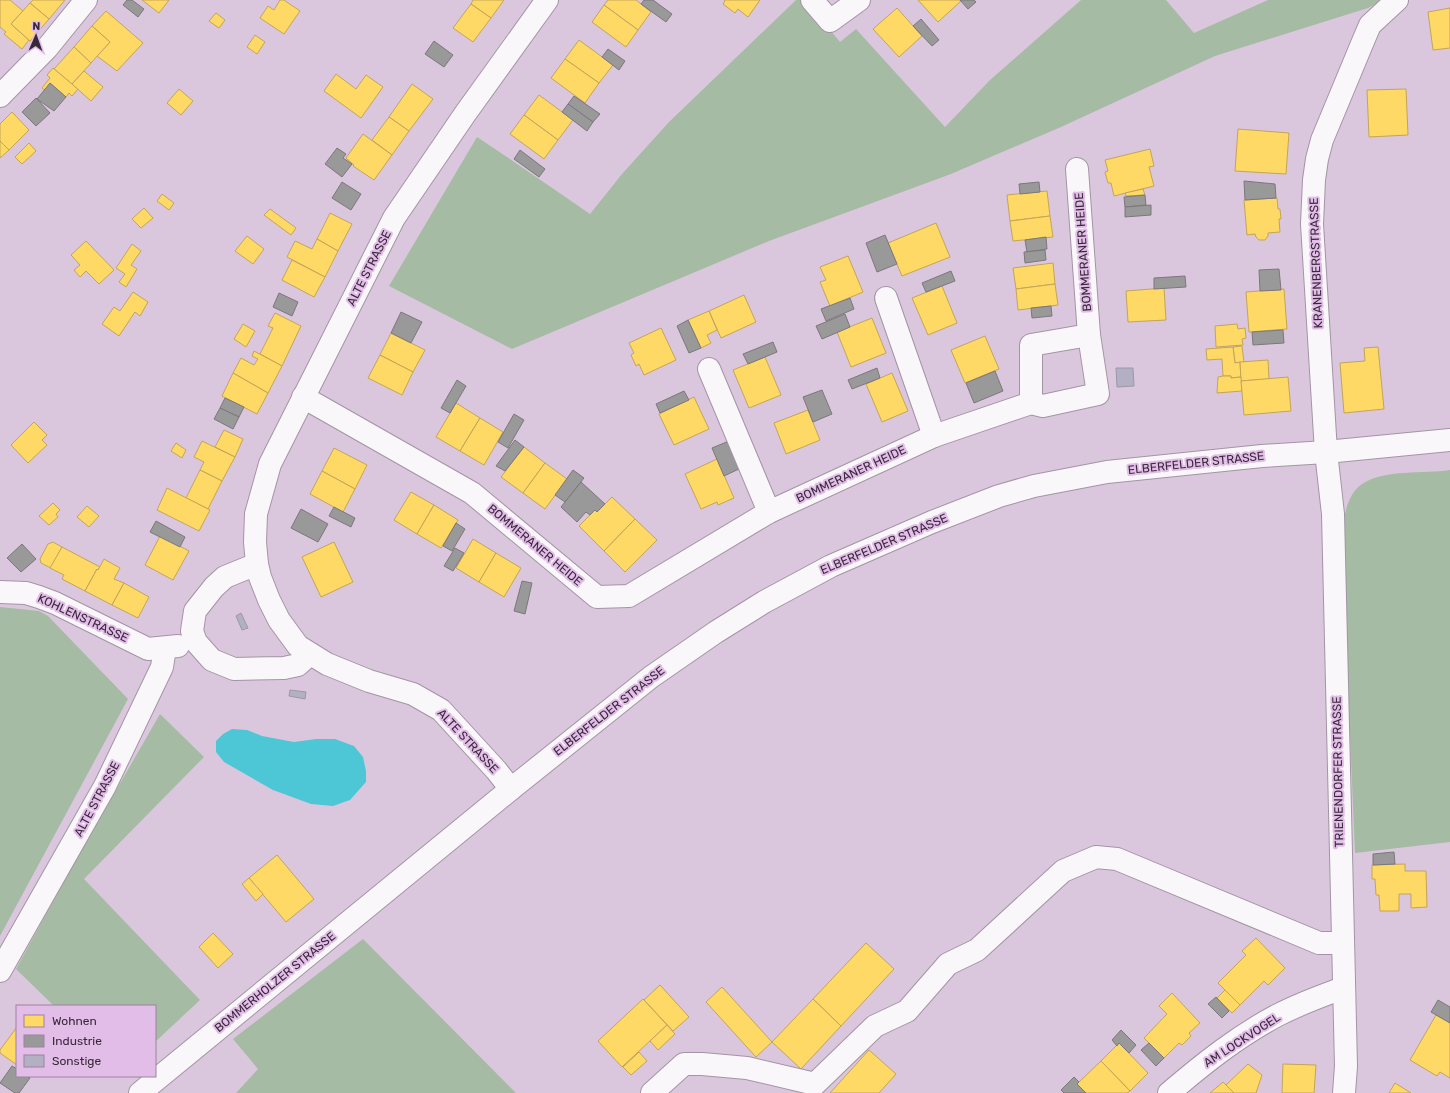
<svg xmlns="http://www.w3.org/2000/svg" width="1450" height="1093" font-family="Rubik,sans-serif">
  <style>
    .green { fill: #a5bba3 }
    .water { fill: #4dc7d5 }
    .homes { fill: #ffd966; stroke: #c3a458 }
    .industry { fill: #999; stroke: #7c777c }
    .building { fill: #b4b0c3; stroke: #9c98a9 }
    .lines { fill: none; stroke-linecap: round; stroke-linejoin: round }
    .minor-casing { stroke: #a394a5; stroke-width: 24 }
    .major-casing { stroke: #a394a5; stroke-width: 24 }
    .minor { stroke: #faf7fa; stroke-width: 22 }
    .major { stroke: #faf7fa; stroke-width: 22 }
    .labels { text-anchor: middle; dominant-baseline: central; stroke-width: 4; stroke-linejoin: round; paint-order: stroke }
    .street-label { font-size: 12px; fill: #372939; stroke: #e2bde7 }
  </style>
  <rect width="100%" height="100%" fill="#dbc7dd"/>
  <!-- green -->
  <g class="green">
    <path d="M796,0H805L840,42L856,29L945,127L990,80L1081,0H1166L1194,33L1268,0H1384L1368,8L1215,56L1061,127L951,174L769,241L512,349L389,286L477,137C515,162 552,188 590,214L622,174L669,122Z"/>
    <path d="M1450,470V842L1355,853L1341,521L1344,519C1346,507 1351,491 1362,484C1384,469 1424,474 1450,470Z"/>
    <path d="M0,607L39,611L48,616L128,699L0,936Z"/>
    <path d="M160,714L204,757L84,879L200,1000L155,1042V1006H54L16,969L73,865Z"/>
    <path d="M363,939L516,1093H236L258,1069L233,1039Z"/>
  </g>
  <!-- water -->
  <path class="water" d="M232,729L247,730L262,736L294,742L316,739H335L354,746L363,757L366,771V782L350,800L333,806L311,804L273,790L224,762L216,752V741L223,734Z"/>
  <!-- homes -->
  <g class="homes">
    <path d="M0,0H10L23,11L11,24L29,40L22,49L4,34L6,32L0,27Z"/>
    <path d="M33,0H65L49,19L30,3Z"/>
    <path d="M142,0H169L159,13Z"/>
    <path d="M280,0H284L300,11L284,34L260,18L268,6L274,10Z"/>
    <path d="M473,0H504L491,18L471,4Z"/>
    <path d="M608,0H636L651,12L638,30L604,5Z"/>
    <path d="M724,0H760L748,17L738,9L735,13L723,4L725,1Z"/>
    <path d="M918,0H960L961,1L938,22Z"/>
    <path d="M30,3L49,19L30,41L11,24Z"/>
    <path d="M471,4L491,18L473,42L453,28Z"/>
    <path d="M604,5L638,30L626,47L592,22Z"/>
    <path d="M897,8L922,36L899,57L873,29Z"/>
    <path d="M1450,8V48L1433,50L1428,12Z"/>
    <path d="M106,11L143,43L117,71L97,56L110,42L92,26Z"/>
    <path d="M216,13L225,20L219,28L209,21Z"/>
    <path d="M92,26L110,42L91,63L74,47Z"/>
    <path d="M255,35L265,42L257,54L247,47Z"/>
    <path d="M579,40L613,65L599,83L565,59Z"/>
    <path d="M74,47L91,63L72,84L54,69Z"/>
    <path d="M565,59L599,83L585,103L551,78Z"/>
    <path d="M53,68L78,89L72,96L69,93L66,97L50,83L45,90L42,88L50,78L47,75Z"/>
    <path d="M84,71L103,87L91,101L72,84Z"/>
    <path d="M336,74L356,89L366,75L383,87L361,118L324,91Z"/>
    <path d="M412,84L433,99L409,131L389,117Z"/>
    <path d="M179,89L193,101L181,115L167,103Z"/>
    <path d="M1406,89L1408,135L1369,137L1367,90Z"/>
    <path d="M539,95L573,120L558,140L524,115Z"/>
    <path d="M12,112L29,130L9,150L0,141V124Z"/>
    <path d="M524,115L558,140L544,159L510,134Z"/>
    <path d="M389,117L409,131L392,155L372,140Z"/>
    <path d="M1238,129L1289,133L1286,174L1235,171Z"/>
    <path d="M363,134L392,155L374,180L353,166L354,165L346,158Z"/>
    <path d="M0,141L9,150L0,158Z"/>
    <path d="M29,143L36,151L22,164L15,157Z"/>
    <path d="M1150,149L1154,166L1149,167L1154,186L1114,196L1111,183H1108L1105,172L1108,171L1105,160Z"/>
    <path d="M1143,189L1145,195L1126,196L1125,193Z"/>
    <path d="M1047,191L1050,216L1010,221L1007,195Z"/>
    <path d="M162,194L174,203L169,210L157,201Z"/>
    <path d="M1277,198L1278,209H1280L1281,219H1279L1280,232L1268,233V236L1265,240H1259L1256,237L1255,234L1247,235L1244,200Z"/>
    <path d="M144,208L153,218L141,228L132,219Z"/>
    <path d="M270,209L296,228L291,235L264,215Z"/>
    <path d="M330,213L352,224L338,251L317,239Z"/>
    <path d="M1050,216L1053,237L1013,241L1010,221Z"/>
    <path d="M936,223L950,257L902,276L888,243Z"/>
    <path d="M247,236L264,249L253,264L235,251Z"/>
    <path d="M317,239L338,251L325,277L287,257L295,241L312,249Z"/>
    <path d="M86,241L114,270L99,284L86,271L80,277L74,270L80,265L71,255Z"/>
    <path d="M132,244L141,251L131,265L137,269L126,287L119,282L125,274L116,268Z"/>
    <path d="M848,256L863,292L830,306L820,282L826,280L820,267Z"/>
    <path d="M292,260L325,277L314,297L282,280Z"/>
    <path d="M1053,263L1055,284L1016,289L1013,268Z"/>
    <path d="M1055,284L1058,305L1018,310L1016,289Z"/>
    <path d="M942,286L957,323L928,335L912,298Z"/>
    <path d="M1164,288L1166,320L1128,322L1126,291Z"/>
    <path d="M1284,289L1287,329L1249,332L1246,292Z"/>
    <path d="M133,292L148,302L140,316L135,312L119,336L102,324L114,307L120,311Z"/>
    <path d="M744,295L756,322L721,338L709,311Z"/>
    <path d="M709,311L717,330L707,335L711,343L701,348L688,320Z"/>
    <path d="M275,313L301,326L282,366L260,354L273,328L268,326Z"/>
    <path d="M872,318L886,353L851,367L837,332Z"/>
    <path d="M243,324L255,331L246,347L234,339Z"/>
    <path d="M1237,324L1238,329L1245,328L1246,338L1242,339L1243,345L1216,347L1215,326Z"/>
    <path d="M661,328L676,360L644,375L639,364L636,366L631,355L634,353L629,343Z"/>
    <path d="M391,333L425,350L413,372L380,355Z"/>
    <path d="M985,336L999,369L965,383L951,350Z"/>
    <path d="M1242,346L1244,362L1235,363L1233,347Z"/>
    <path d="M1233,347L1235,363L1240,362L1241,377L1231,378V376H1223L1222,359L1207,360L1206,349Z"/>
    <path d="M1378,347L1384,409L1344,413L1340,363L1365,361L1364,348Z"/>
    <path d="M254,351L282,366L268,393L233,373L241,358L254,365L258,359L252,356Z"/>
    <path d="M380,355L413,372L402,395L368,378Z"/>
    <path d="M765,357L781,395L749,408L733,370Z"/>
    <path d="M1268,360L1269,379L1241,381L1240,362Z"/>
    <path d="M233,373L268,393L257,414L222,396Z"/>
    <path d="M892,373L908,411L882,422L866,384Z"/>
    <path d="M1223,376H1231V378L1241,377L1242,391L1217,393L1218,377Z"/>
    <path d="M1288,377L1291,411L1244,415L1241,381Z"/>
    <path d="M694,397L709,429L674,445L659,414Z"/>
    <path d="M456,403L480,418L460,451L436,437Z"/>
    <path d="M808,410L820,440L786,454L774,423Z"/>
    <path d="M480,418L503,432L484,465L460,451Z"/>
    <path d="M34,422L47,435L42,440L47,445L28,463L11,445Z"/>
    <path d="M224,430L243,439L235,457L215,447Z"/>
    <path d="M202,441L235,457L222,481L200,470L204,462L194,457Z"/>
    <path d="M176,443L186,450L182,458L171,451Z"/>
    <path d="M524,447L545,463L523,493L501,477Z"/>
    <path d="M334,448L367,465L355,489L322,471Z"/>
    <path d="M717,459L734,498L718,505L717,502L701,509L685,474Z"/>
    <path d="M545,463L567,479L545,509L523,493Z"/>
    <path d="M200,470L222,481L208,509L186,498Z"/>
    <path d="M322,471L355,489L343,512L310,494Z"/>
    <path d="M167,488L210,510L199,531L157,510Z"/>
    <path d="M411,492L434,505L417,534L394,520Z"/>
    <path d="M612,497L635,519L604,551L579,526L595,510L597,512Z"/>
    <path d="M53,503L60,510L56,514L58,517L49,525L39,516Z"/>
    <path d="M434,505L458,520L441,548L417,534Z"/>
    <path d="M87,506L99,516L89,527L77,517Z"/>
    <path d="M635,519L657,540L625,572L604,551Z"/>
    <path d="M160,536L189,551L173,580L145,565Z"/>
    <path d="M473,539L496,553L479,582L456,568Z"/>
    <path d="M53,542L62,547L51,568L41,563L40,559L48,544Z"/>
    <path d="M334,542L353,582L321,597L302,557Z"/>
    <path d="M62,547L100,567L98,570L97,569L85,591L62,579L64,575L50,568Z"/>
    <path d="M496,553L521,568L504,597L479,582Z"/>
    <path d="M104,559L120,568L114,579L124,583L112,605L85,591L97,569L98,570Z"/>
    <path d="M124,583L149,597L138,618L112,605Z"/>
    <path d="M277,855L314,899L286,922L249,878Z"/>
    <path d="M1405,864V871H1426L1427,907L1411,908V894H1399V911H1380L1379,895H1376L1375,879H1372V865Z"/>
    <path d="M249,878L263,894L256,901L242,884Z"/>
    <path d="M213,933L233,954L218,968L199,947Z"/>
    <path d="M1256,938L1285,968L1268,985L1264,981L1240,1005L1218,983L1246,955L1242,951Z"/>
    <path d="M866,943L894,969L841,1026L813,999Z"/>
    <path d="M660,985L689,1017L673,1031L644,1000Z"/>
    <path d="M722,987L772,1042L756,1057L706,1002Z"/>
    <path d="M1225,990L1240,1005L1232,1013L1217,998Z"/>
    <path d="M1172,993L1200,1023L1189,1033L1191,1036L1182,1045L1179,1043L1164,1058L1144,1038L1167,1014L1159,1006Z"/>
    <path d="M643,999L667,1025L622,1067L598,1041Z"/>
    <path d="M813,999L841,1026L801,1069L772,1042Z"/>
    <path d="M1436,1015L1450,1023V1078L1440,1072L1437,1076L1410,1060Z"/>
    <path d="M667,1025L675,1034L658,1050L650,1041Z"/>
    <path d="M17,1027V1065L0,1053V1050Z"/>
    <path d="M1119,1043L1148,1073L1130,1091L1101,1061Z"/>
    <path d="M869,1050L896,1074L879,1093H830Z"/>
    <path d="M639,1052L647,1061L631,1075L623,1067Z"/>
    <path d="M1101,1061L1130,1091L1127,1093H1086L1077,1084Z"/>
    <path d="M1248,1064L1262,1075L1256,1093H1234L1226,1085Z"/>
    <path d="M1283,1064L1316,1065L1314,1093H1282Z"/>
    <path d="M1223,1082L1234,1093H1210Z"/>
    <path d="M1395,1083L1411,1093H1389Z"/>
  </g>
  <!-- industry -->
  <g class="industry">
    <path d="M127,0H132L144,9L138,17L123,5Z"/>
    <path d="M644,0H653L672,14L666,22L641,4Z"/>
    <path d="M960,0H974L976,2L968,9Z"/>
    <path d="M921,19L939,40L932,46L913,26Z"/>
    <path d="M434,41L453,55L444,67L425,54Z"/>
    <path d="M608,49L625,61L619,70L602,57Z"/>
    <path d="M50,83L66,97L54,111L37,99Z"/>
    <path d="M574,96L600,114L593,122L568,104Z"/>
    <path d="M36,98L50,113L36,126L22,112Z"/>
    <path d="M568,104L593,122L587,131L562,112Z"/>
    <path d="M337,148L346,154L343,158L352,164L342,177L325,164Z"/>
    <path d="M520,150L545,169L539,177L514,159Z"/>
    <path d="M1244,181L1275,184L1276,198L1245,200Z"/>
    <path d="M342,182L361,194L351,210L332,198Z"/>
    <path d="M1039,182L1040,192L1020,194L1019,184Z"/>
    <path d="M1145,195L1146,205L1125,207L1124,197Z"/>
    <path d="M1151,205V215L1125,217V207Z"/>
    <path d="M885,235L897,264L877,272L866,243Z"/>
    <path d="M1046,237L1047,249L1027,252L1025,240Z"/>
    <path d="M1045,250L1046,260L1025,263L1024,252Z"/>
    <path d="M1279,269L1281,290L1260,291L1259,270Z"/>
    <path d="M951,271L955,281L926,292L922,283Z"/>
    <path d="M1185,276L1186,287L1154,289V278Z"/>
    <path d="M279,293L298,302L292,316L273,307Z"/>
    <path d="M850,298L854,309L826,321L821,309Z"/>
    <path d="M1051,306L1052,316L1032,318L1031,308Z"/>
    <path d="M401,312L422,322L411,343L391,333Z"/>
    <path d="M845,314L850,327L822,339L816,326Z"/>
    <path d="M688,320L701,348L689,353L677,326Z"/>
    <path d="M1283,330L1284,343L1253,345L1252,332Z"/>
    <path d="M773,342L777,352L748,364L743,354Z"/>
    <path d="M877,368L880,378L852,389L848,380Z"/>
    <path d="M995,371L1003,391L974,403L966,383Z"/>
    <path d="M457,380L466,386L450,413L441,408Z"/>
    <path d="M822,390L832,414L813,422L803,397Z"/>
    <path d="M684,391L689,400L660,413L656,404Z"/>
    <path d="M225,398L244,407L239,417L220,408Z"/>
    <path d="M220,408L239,417L233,429L214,419Z"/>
    <path d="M514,414L524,420L508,448L498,442Z"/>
    <path d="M515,440L524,447L505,471L496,466Z"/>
    <path d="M729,441L741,468L724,476L712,448Z"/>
    <path d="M573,470L584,478L565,502L555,495Z"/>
    <path d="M581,482L605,504L597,512L595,510L590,515L586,512L577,522L561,507Z"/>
    <path d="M334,507L355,518L351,527L329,516Z"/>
    <path d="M301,509L328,524L318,542L291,528Z"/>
    <path d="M156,521L185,537L180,547L150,532Z"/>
    <path d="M456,523L465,529L452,551L443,546Z"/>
    <path d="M22,544L36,559L21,572L7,558Z"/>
    <path d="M455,548L464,553L453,571L444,566Z"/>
    <path d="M522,581L532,583L525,614L514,611Z"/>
    <path d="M1394,852L1395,864L1373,865V854Z"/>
    <path d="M1216,997L1229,1011L1222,1018L1208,1004Z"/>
    <path d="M1438,1000L1450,1007V1023L1431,1012Z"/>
    <path d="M1121,1030L1136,1045L1129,1053L1119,1043L1117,1046L1112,1040Z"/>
    <path d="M1149,1043L1164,1058L1156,1066L1141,1050Z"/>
    <path d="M12,1066L17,1069V1076H27L30,1078L19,1093H15L0,1083Z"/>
    <path d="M1074,1077L1079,1082L1077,1084L1086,1093H1064L1061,1090Z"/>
  </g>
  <!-- building -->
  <g class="building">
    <path d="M1116,368H1133L1134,386L1117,387Z"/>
    <path d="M241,613L248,628L242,630L236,616Z"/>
    <path d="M290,690L306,692L305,699L289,696Z"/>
  </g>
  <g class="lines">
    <defs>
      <g id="minor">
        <path d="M812,0L830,21L859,0"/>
        <path d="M0,96L47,48L86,0"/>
        <path d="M886,298L934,436"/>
        <path d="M709,369L769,512"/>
        <path d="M303,397L472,493L597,597L629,596L769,512L934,436L1031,403L1043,406L1098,394L1089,335L1077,169"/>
        <path d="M1031,403V345L1089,335"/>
        <path d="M257,564L225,577L214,587L195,611L192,631L196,642L212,660L234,669L284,668L298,665L310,654"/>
        <path d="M0,592L26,593L39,597L55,603L148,649L178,646"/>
        <path d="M511,789L496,770L441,710L413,694L369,681L327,664L298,646L279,620L269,600L260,577L257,564L255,542L256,514L270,464L394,218L465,114L547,0"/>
        <path d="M0,971L105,786L162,667L165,648"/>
        <path d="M652,1093L684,1064H702L747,1068L815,1084L875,1026L907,1011L948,964L977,950L1063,871L1096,857L1117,859L1319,943H1342"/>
        <path d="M1169,1093C1203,1064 1238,1036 1278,1015C1299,1004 1321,996 1343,988"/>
        <path d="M1344,1093L1346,1066L1333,514L1326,452L1312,224L1314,180L1317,159L1322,140L1364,39L1370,25L1397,0"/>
      </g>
      <path id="major" d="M140,1093L511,789L651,677L716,632L764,602L831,566L932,522L999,496L1034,486L1107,472L1262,456L1326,452L1450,440"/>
    </defs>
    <!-- minor casing -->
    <use href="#minor" class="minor-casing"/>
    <!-- major casing -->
    <use href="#major" class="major-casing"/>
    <!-- minor -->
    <use href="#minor" class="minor"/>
    <!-- major -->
    <use href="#major" class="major"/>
  </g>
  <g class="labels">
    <!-- street labels -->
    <g class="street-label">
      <text transform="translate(1083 252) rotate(-94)">BOMMERANER HEIDE</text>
      <text transform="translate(1316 263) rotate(-92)">KRANENBERGSTRASSE</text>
      <text transform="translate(369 268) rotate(-63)">ALTE STRASSE</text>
      <text transform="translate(1196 463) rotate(-6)">ELBERFELDER STRASSE</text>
      <text transform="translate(851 474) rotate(-25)">BOMMERANER HEIDE</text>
      <text transform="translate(884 544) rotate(-23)">ELBERFELDER STRASSE</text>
      <text transform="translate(535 545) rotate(40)">BOMMERANER HEIDE</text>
      <text transform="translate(83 618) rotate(25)">KOHLENSTRASSE</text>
      <text transform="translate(609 711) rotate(-38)">ELBERFELDER STRASSE</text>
      <text transform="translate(468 741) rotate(47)">ALTE STRASSE</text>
      <text transform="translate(1338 772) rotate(-91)">TRIENENDORFER STRASSE</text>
      <text transform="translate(97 799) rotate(-62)">ALTE STRASSE</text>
      <text transform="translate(275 982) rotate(-39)">BOMMERHOLZER STRASSE</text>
      <text transform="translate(1242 1040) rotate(-33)">AM LOCKVOGEL</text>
    </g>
  </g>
  <!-- legend -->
  <rect x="16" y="1005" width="140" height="72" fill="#e2bde7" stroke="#9e82a1"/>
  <rect x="24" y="1015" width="20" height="12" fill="#ffd966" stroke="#9e82a1"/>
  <text x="52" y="1025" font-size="12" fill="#372939">Wohnen</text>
  <rect x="24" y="1035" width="20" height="12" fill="#999999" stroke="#9e82a1"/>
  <text x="52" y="1045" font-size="12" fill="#372939">Industrie</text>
  <rect x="24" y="1055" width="20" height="12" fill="#b4b0c3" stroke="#9e82a1"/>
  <text x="52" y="1065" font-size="12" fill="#372939">Sonstige</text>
  <!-- north arrow -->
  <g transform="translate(36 36) rotate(2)" stroke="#e2bde7" stroke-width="3" paint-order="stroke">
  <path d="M0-3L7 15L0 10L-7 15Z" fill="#372939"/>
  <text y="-6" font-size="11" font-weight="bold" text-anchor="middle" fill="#372939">N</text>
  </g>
</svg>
